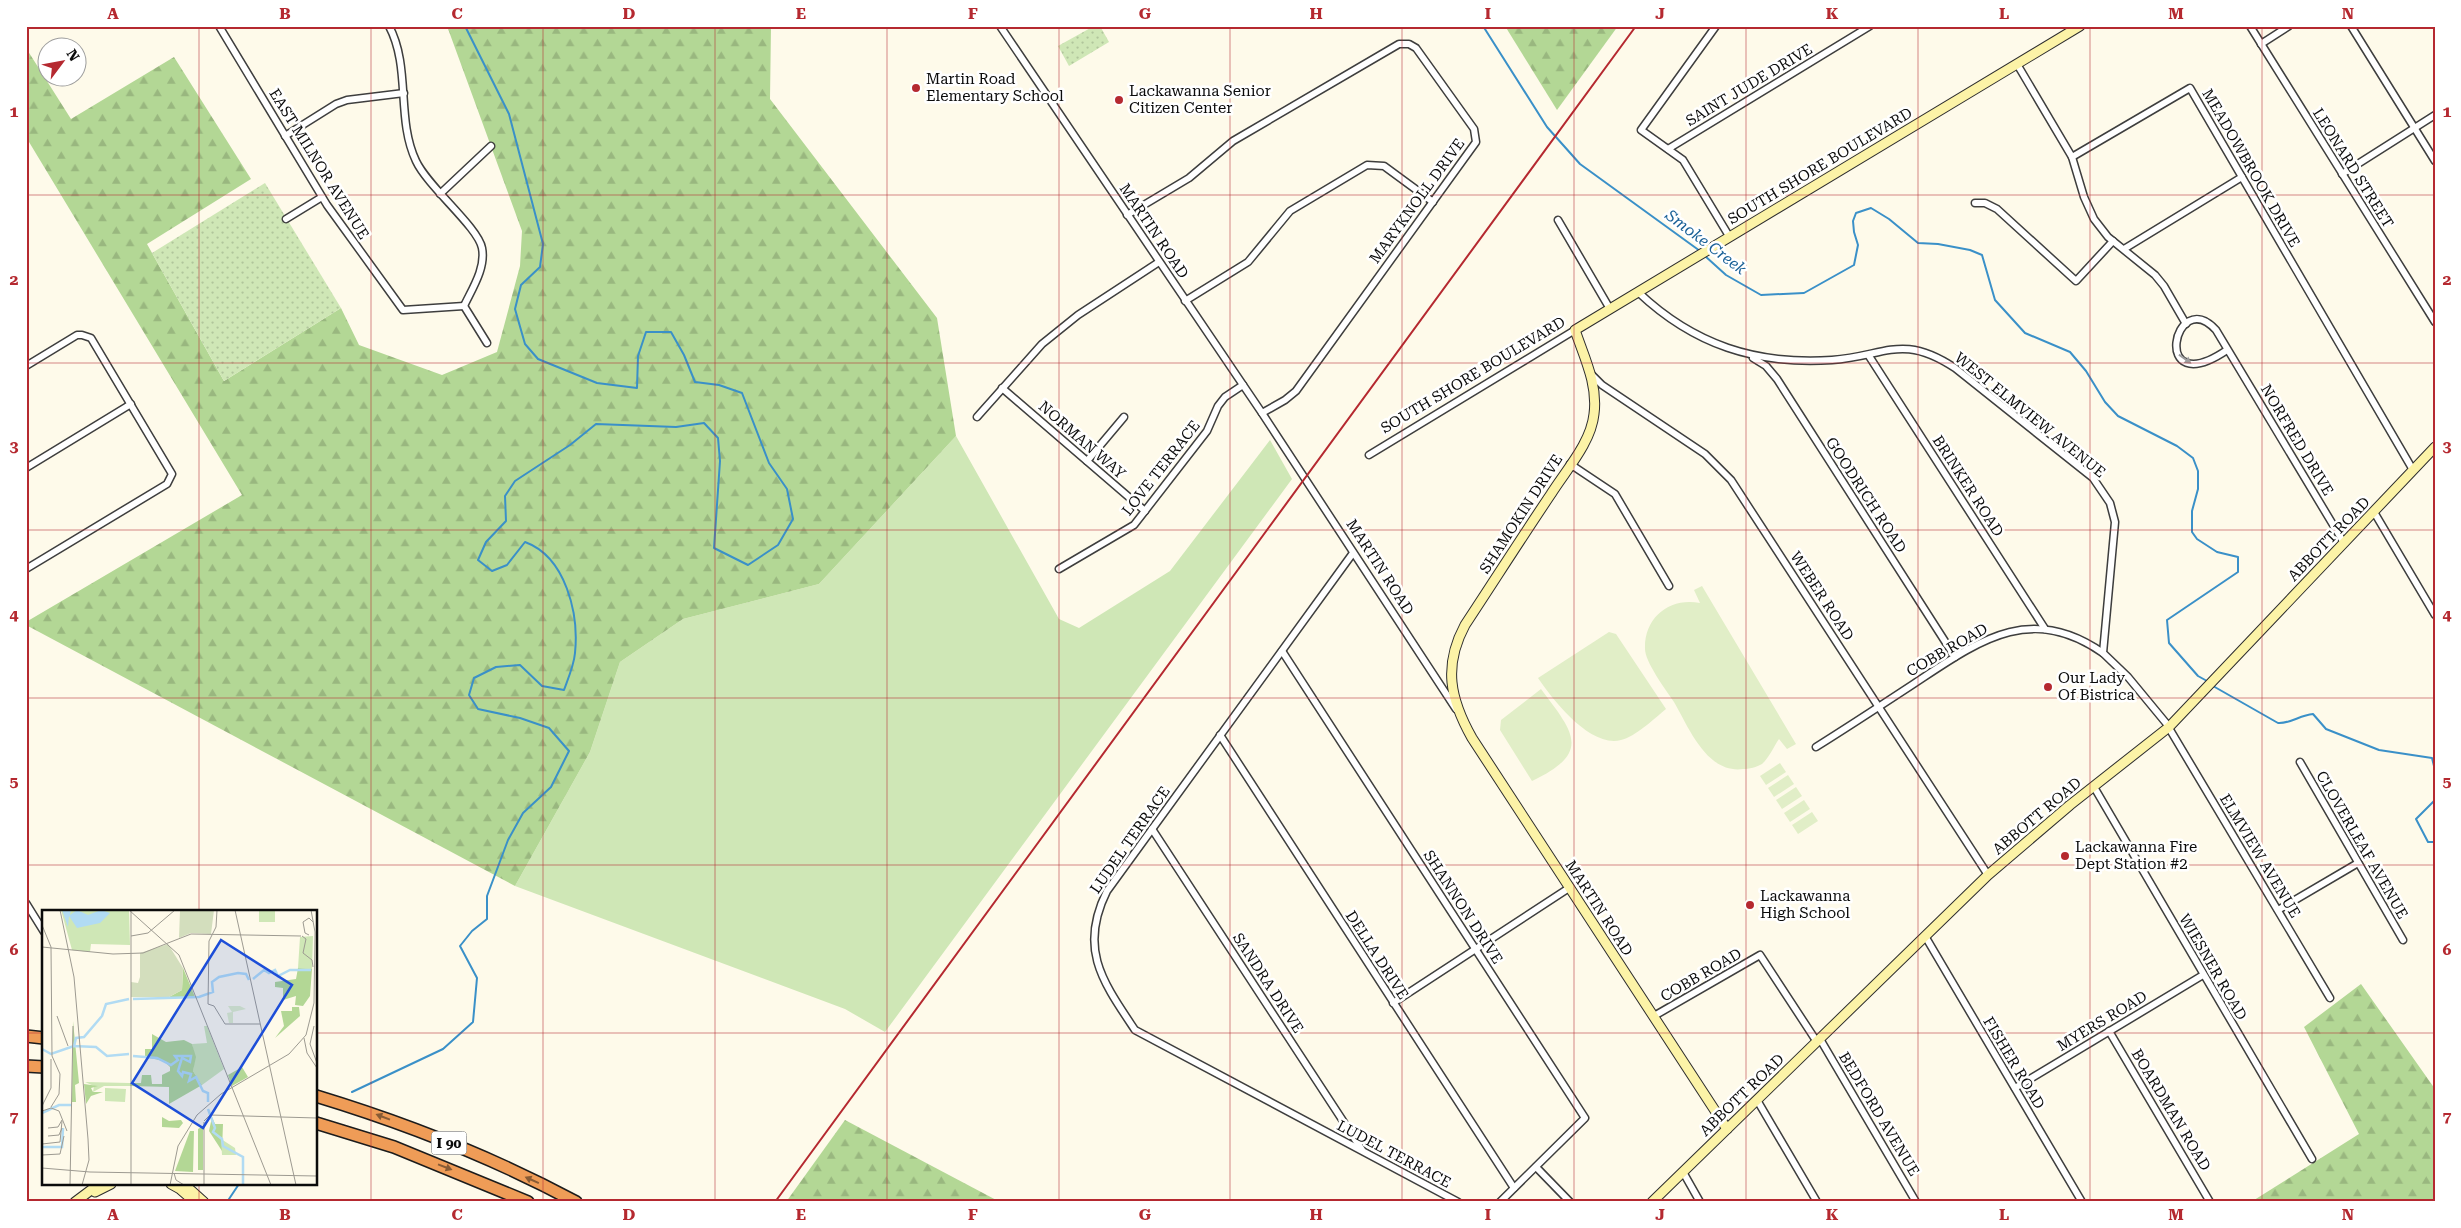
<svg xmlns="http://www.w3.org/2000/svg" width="2461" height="1228" font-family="'Roboto Serif',serif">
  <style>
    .grass { fill: #cfe7b6 }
    .forest { fill: url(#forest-firs) }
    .park { fill: url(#park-dots) }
    .pitch { fill: #e1eec7 }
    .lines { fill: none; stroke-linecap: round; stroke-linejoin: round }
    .stream { stroke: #3a90c8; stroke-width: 2 }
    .street-casing { stroke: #3e3e3e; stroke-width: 9 }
    .secondary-casing { stroke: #2d2d2d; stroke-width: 11 }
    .highway-casing { stroke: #1c1c1c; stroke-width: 14 }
    .street { stroke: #fff; stroke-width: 6 }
    .secondary { stroke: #fcf3a7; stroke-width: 9 }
    .highway { stroke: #ef9c57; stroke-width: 11 }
    .rail { stroke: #b52930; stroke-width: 2 }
    .oneway { fill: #9d9d9d }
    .oneway2 { fill: #885b35 }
    .grid { fill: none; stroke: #b52930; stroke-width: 1; stroke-opacity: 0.55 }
    .poi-dot { fill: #b52930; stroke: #fff; stroke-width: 2 }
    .labels { text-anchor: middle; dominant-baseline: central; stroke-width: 5; stroke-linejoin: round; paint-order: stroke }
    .shield { fill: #fff; stroke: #545454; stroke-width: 1 }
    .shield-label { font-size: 14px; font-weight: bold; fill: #0b0b0b }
    .poi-label { font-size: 15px; fill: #0b0b0b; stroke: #fff; text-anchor: start }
    .street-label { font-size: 15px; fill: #0b0b0b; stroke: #fff }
    .water-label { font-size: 16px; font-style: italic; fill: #1a6197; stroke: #fff }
    .inset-river { fill: none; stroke: #b1dbf3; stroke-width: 2.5 }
    .inset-road { fill: none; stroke: #9d9a91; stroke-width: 1 }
    .view { fill: #1d4ed8; fill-opacity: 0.15; stroke: #1d4ed8; stroke-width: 2.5 }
    .inset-edge { fill: none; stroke: #0b0b0b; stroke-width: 2.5 }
    .neatline { fill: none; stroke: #b52930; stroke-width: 2 }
    .grid-label { font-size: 16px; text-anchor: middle; font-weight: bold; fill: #b52930 }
  </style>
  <defs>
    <pattern id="forest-firs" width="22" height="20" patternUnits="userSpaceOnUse" patternTransform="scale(1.25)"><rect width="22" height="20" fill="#b3d795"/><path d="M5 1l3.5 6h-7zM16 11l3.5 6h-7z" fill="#99b77f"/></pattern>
    <pattern id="park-dots" width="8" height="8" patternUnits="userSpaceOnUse" patternTransform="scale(1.25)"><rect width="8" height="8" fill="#cfe7b6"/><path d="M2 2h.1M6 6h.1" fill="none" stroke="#b0c59b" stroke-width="1.8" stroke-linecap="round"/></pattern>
  </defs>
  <rect width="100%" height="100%" fill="#fefaea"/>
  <!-- grass -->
  <path class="grass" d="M956,436L1059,619L1079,628L1170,571L1270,440L1292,479L885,1032L845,1009L515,886L590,752L620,662L683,619L819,584Z"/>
  <!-- forest -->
  <g class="forest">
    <path d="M447,26H771L770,99L937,318L956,436L819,584L683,619L620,662L590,752L515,886L26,625V622L242,495L26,137V48L71,119L174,57L251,179L147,244L224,381L341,308L359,345L442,375L497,352L520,266L522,231Z"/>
    <path d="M1505,26H1618L1557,110Z"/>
    <path d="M2361,984L2435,1089V1202H2251L2359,1134L2304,1027Z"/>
    <path d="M845,1120L1000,1202H786Z"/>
  </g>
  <!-- park -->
  <g class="park">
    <path d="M1094,26H1100L1109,42L1069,66L1058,46Z"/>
    <path d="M265,183L341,308L224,381L152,253Z"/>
  </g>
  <!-- pitch -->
  <g class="pitch">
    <path d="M1702,586L1796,744L1787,749L1779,739C1774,746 1769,758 1762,764C1757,767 1749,769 1743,769C1707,774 1689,728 1674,702C1666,690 1645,662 1645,649C1644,617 1670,597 1700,603L1694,590Z"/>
    <path d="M1609,632L1616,634L1666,709C1655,718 1635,737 1621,740C1590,748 1553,700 1538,678Z"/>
    <path d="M1541,689C1573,732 1593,752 1532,781L1500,730L1501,720Z"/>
    <path d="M1780,763L1786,772L1766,785L1760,776Z"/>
    <path d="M1788,775L1794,784L1774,797L1768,788Z"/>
    <path d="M1796,787L1802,796L1782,809L1776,800Z"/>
    <path d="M1804,800L1810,809L1790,822L1784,813Z"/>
    <path d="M1812,812L1818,821L1798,834L1792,825Z"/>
  </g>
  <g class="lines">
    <!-- stream -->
    <g class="stream">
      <path d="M1483,26L1547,127L1580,164L1700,251"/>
      <path d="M1705,256L1726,275L1761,295L1804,293L1854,265L1858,245L1854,232L1853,221L1856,213L1871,208L1889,219L1918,243L1938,244L1970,250L1982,255L1995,300L2025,333L2070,352L2086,371L2105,402L2118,416L2177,446L2193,458L2198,471V489L2192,511V532L2197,539L2217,552L2238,557V572L2167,620L2169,643L2198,676L2207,681"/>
      <path d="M2213,686L2278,723C2290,724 2300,715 2313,714L2326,729L2379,750L2432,758L2435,770"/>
      <path d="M2435,800L2416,819L2428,842H2435"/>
      <path d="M352,1092L443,1049L473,1022L477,978L460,946L472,931L487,919V896L508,840L523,813L551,787L569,751L549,728L520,718L478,709L469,695L474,678L496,667L520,665L542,686L564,690C568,679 574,665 575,653C579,614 566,557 525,542L507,565L492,571L478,560L486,542L506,521L505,496L515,481L570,445L596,424L676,427L704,423L718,438L720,461L714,548L748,565L778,545L793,519L787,489L769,463L742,393L719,385L695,382L684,355L671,332H646L638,356L637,388L597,383L538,359L525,344L515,309L521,285L540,267L543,244L509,114L465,26"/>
      <path d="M227,1202L239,1184"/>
    </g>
    <defs>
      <g id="street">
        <path d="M219,26L327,205L403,310L464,306"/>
        <path d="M389,26C411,67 396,119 416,161C428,187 478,227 482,248C486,268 472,289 464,306"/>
        <path d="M1000,26L1262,413L1456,709"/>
        <path d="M1716,26L1641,130L1683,160L1729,236"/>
        <path d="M2250,26L2435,322"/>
        <path d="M2351,26L2435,161"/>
        <path d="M2261,44L2289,26"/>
        <path d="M2017,64L2072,157L2084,197L2094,219L2108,237L2155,275L2164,286L2186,324"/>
        <path d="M285,136L336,104L347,100L404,93"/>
        <path d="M1668,149L1870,26"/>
        <path d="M2072,157L2190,88L2413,470"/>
        <path d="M2342,174L2435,115"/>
        <path d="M440,194L491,146"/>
        <path d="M1975,203H1985L1997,209L2076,281L2113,241"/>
        <path d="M1127,215L1189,178L1233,141L1399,44H1409L1416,48L1474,129L1476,142L1296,391L1285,400L1262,413"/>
        <path d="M286,219L322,197"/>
        <path d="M1558,220L1610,309"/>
        <path d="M2124,249L2242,177"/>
        <path d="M1638,292C1694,345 1756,365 1832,360C1886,356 1902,333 1955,368L2093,478L2110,503L2115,522L2103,653L2128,677L2166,723L2330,998"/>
        <path d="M1185,301L1248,262L1290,211L1367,165L1384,166L1433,202"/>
        <path d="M464,306L487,343"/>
        <path d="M2227,350C2149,403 2174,284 2216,330L2344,543"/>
        <path d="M1869,356L2045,629"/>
        <path d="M1753,358L1766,366L1777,379L1955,657"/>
        <path d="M26,366L77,335H82L91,338L172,474L167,484L26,569"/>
        <path d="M1592,375L1602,385L1705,454L1731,480L1988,875"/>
        <path d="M1002,388L1145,511"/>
        <path d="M977,417L1042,344L1078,315L1159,262"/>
        <path d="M1369,455L1575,330"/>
        <path d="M1087,461L1124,417"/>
        <path d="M1570,464L1615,494L1669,586"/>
        <path d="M26,468L131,404"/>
        <path d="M2374,512L2435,615"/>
        <path d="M1353,553L1107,891C1078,949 1103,982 1135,1030L1458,1202"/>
        <path d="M1059,569L1134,525L1207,431L1218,406L1225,397L1243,385"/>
        <path d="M1282,651L1585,1118L1500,1202"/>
        <path d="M1220,735L1514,1188"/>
        <path d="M1816,747C1848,727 1880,706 1912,685C1976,643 2029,601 2103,653"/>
        <path d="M2300,762L2403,940"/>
        <path d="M2094,787L2312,1159"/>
        <path d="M1152,829L1362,1150"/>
        <path d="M26,903L44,932"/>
        <path d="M2278,910L2358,863"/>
        <path d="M1925,936L2082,1202"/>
        <path d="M1393,1003L1569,888"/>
        <path d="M1654,1016L1760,955L1817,1042"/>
        <path d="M2109,1031L2210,1202"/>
        <path d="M1820,1039L1916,1202"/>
        <path d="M2015,1088L2203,975"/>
        <path d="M1757,1100L1817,1202"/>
        <path d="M1536,1167L1570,1202"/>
        <path d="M1683,1172L1700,1202"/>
      </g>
      <g id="secondary">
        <path d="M1727,1129L1472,738C1450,699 1443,666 1465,625C1494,581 1522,537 1551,494C1566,470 1591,443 1594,414C1598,384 1584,357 1575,330L2080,26"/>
        <path d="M171,1184L180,1189L195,1202"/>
        <path d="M184,1184L204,1202"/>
        <path d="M95,1192L111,1184"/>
        <path d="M75,1202L99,1184"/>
        <path d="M1652,1202L1988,875L2070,805L2169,727L2435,447"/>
      </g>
      <g id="highway">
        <path d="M26,1036L44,1038"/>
        <path d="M26,1066L44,1067"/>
        <path d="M316,1096C405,1123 494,1158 576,1202"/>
        <path d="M316,1123L394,1147L528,1202"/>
      </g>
    </defs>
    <!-- street casing -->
    <use href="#street" class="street-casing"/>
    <!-- secondary casing -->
    <use href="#secondary" class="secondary-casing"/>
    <!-- highway casing -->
    <use href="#highway" class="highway-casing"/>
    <!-- street -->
    <use href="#street" class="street"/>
    <!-- secondary -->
    <use href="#secondary" class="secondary"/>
    <!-- highway -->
    <use href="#highway" class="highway"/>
    <!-- rail -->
    <path class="rail" d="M775,1202L1636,26"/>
  </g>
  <!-- one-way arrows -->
  <defs><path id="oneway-solid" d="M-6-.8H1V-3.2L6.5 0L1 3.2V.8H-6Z" transform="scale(1.25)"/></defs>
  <use class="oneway" href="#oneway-solid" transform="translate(2185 359) rotate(36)"/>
  <g class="oneway2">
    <use href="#oneway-solid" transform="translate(383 1117) rotate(-159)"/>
    <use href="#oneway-solid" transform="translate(445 1167) rotate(21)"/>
    <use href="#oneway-solid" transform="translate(532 1180) rotate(-156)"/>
  </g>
  <!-- grid -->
  <path class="grid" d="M199,26V912M371,26V1202M543,26V1202M715,26V1202M887,26V1202M1059,26V1202M1230,26V1202M1402,26V1202M1574,26V1202M1746,26V1202M1918,26V1202M2090,26V1202M2262,26V1202M26,195H2435M26,363H2435M26,530H2435M26,698H2435M26,865H2435M26,1033H44M316,1033H2435M199,1184V1202"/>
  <!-- markers -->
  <g class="poi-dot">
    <circle cx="916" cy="88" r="5"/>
    <circle cx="1119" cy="100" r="5"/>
    <circle cx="2048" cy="687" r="5"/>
    <circle cx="2065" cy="856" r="5"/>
    <circle cx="1750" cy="905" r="5"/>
  </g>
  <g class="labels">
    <!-- shield labels -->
    <rect class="shield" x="431.5" y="1131.5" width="35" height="23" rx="4"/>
    <g class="shield-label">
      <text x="449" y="1143">I 90</text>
    </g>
    <!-- poi labels -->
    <g class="poi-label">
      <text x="926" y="79">Martin Road<tspan x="926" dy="17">Elementary School</tspan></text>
      <text x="1129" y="91">Lackawanna Senior<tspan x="1129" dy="17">Citizen Center</tspan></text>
      <text x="2058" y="678">Our Lady<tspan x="2058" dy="17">Of Bistrica</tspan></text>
      <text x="2075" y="847">Lackawanna Fire<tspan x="2075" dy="17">Dept Station #2</tspan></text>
      <text x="1760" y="896">Lackawanna<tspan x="1760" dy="17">High School</tspan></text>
    </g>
    <!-- street labels -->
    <g class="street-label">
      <text transform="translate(1749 85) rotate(-31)">SAINT JUDE DRIVE</text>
      <text transform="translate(319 164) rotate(58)">EAST MILNOR AVENUE</text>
      <text transform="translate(1820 166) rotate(-31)">SOUTH SHORE BOULEVARD</text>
      <text transform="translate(2251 168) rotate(60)">MEADOWBROOK DRIVE</text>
      <text transform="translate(2353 168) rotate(58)">LEONARD STREET</text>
      <text transform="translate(1417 201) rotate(-54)">MARYKNOLL DRIVE</text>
      <text transform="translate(1154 231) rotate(56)">MARTIN ROAD</text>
      <text transform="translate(1473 375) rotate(-31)">SOUTH SHORE BOULEVARD</text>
      <text transform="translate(2030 415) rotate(39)">WEST ELMVIEW AVENUE</text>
      <text transform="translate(1082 440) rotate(41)">NORMAN WAY</text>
      <text transform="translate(2297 440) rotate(59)">NORFRED DRIVE</text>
      <text transform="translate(1161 468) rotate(-52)">LOVE TERRACE</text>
      <text transform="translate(1968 486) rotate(57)">BRINKER ROAD</text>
      <text transform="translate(1866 495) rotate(57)">GOODRICH ROAD</text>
      <text transform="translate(1521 514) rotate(-57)">SHAMOKIN DRIVE</text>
      <text transform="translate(2329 539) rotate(-46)">ABBOTT ROAD</text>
      <text transform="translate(1380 567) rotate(57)">MARTIN ROAD</text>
      <text transform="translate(1822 596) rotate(57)">WEBER ROAD</text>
      <text transform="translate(1947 650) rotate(-30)">COBB ROAD</text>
      <text transform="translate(2037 816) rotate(-40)">ABBOTT ROAD</text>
      <text transform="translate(1130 840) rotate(-55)">LUDEL TERRACE</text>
      <text transform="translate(2362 845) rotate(60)">CLOVERLEAF AVENUE</text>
      <text transform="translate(2260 856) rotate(59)">ELMVIEW AVENUE</text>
      <text transform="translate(1463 907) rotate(57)">SHANNON DRIVE</text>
      <text transform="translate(1599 908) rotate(57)">MARTIN ROAD</text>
      <text transform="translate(1377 955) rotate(57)">DELLA DRIVE</text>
      <text transform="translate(2213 967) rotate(60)">WIESNER ROAD</text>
      <text transform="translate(1701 975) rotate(-30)">COBB ROAD</text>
      <text transform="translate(1268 983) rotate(57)">SANDRA DRIVE</text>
      <text transform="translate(2102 1021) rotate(-31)">MYERS ROAD</text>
      <text transform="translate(2014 1063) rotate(59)">FISHER ROAD</text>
      <text transform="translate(1742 1095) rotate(-44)">ABBOTT ROAD</text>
      <text transform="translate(2171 1110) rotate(59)">BOARDMAN ROAD</text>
      <text transform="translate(1879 1114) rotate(59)">BEDFORD AVENUE</text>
      <text transform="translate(1394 1154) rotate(28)">LUDEL TERRACE</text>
    </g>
    <!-- water labels -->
    <g class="water-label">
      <text transform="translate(1706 242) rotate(37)">Smoke Creek</text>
    </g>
  </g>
  <!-- overview -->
  <g transform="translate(42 910)">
    <rect width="275" height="275" fill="#fefaea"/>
    <path d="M271,26L270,59L256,58L258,27ZM162,116H165L182,159L160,175L151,161L153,147L150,134L165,133ZM43,172L88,173V176H62L51,182L52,176Z" fill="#cfe7b6"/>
    <path d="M141,58L153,87H127L140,80ZM256,58L270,59L268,86L261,96L253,95L254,86L241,90V78L233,77V72L254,69ZM250,97H257L258,106L233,128L242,116L239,101H250ZM31,111L37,173L33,175L34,192H30ZM110,124L124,132L142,130L150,134L154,147L151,161L160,175L127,194V177L88,176V173H99L100,165H109L110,174H120V165L128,161V157L122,151L103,147V139H110ZM200,157L206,167L190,176L186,165ZM42,174L56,176L49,178L51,182H61L49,186L44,194ZM120,207L127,211L139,210L141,213L137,218L120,217ZM170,207L173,214H181L180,241L167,221ZM161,216V260H156V219ZM148,221H152L151,262L133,261Z" fill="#b3d795"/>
    <path d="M172,0L169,24L149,23L137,28L138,1ZM126,34L141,58L140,80L127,87H89V72L96,73L98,67V43Z" fill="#d3debd"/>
    <path d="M19,0H87L88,35L49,34L48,42L30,40ZM217,0H233V12H217ZM63,178L84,179L83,192L63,191ZM179,229L193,238L194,245H180Z" fill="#cfe7b6"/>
    <path d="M186,96H198L204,99L191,102V113H187L185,103L190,102Z" fill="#e1eec7"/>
    <path d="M20,0H29L28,5L35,0L46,5L59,0L68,3L58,13L35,18L27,6L26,17Z" fill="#b1dbf3"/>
    <path class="inset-river" d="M211,69L222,60L227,63L233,60L236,66L248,60H269M91,89L157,87L171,82L170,72L177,67L196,63L204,64L207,70M60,106L64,94L87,89M31,136L54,137L65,146L87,144M0,139L9,144L32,136L34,128L42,127L60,106M91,146L115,148L129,155L136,150L133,146H149L148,152L140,148L136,161L140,166L141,162L149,164L147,171L154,167L161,181L166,183V192M166,199L173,218L171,222L180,229L181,236L201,247V275M0,203L17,195H30M0,237H20L21,218"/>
    <path class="inset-road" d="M18,0L32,67L46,229L47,250L40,275M87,0L137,45L229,275M89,0V275M175,0L174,17L167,31L166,94L172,96L183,114H218M193,0L254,275M0,15L9,37L10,146L18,164L17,184L9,197M267,25L263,23L261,12L267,8L271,12M89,26L106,23L133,0M260,26L264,29L261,43L270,50L271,57M126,33L149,24L259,26M0,37L71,44L101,43L126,33M15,106L26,136M272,116L268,134L275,153M262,128L265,143L275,158M0,196L9,178V149M0,201L9,198L17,201L25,221M162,211L168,205L275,208M6,218L16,217L20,210M6,226L17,225L20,218M0,234L18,232L20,211M0,245L18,244L22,226M0,258L48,262L275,266M132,263L134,270L142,275M28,275L31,116M128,275L136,236L155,205L179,184L247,144L264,125L272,93L273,22L269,0M162,275V212"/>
    <path class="view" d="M179,30L250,75L161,218L90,173Z"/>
    <rect width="275" height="275" class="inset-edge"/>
  </g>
  <!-- border -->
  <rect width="2461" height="1228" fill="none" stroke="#ffffff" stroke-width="55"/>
  <!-- north arrow -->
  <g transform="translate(62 62) rotate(58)"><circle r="24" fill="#ffffff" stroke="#9d9d9d"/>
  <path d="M0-4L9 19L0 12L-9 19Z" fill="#b52930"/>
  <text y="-8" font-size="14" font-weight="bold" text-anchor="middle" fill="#0b0b0b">N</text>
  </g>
  <rect x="28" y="28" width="2406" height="1172" class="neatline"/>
  <g class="grid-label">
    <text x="113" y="19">A</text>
    <text x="285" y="19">B</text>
    <text x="457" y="19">C</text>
    <text x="629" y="19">D</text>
    <text x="801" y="19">E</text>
    <text x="973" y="19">F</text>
    <text x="1145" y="19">G</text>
    <text x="1316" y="19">H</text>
    <text x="1488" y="19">I</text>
    <text x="1660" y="19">J</text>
    <text x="1832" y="19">K</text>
    <text x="2004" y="19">L</text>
    <text x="2176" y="19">M</text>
    <text x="2348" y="19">N</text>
    <text x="14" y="117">1</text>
    <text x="2447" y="117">1</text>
    <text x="14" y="285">2</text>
    <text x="2447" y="285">2</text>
    <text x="14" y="452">3</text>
    <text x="2447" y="452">3</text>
    <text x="14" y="620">4</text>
    <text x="2447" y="620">4</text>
    <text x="14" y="787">5</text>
    <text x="2447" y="787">5</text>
    <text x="14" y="955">6</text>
    <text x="2447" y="955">6</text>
    <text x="14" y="1122">7</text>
    <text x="2447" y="1122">7</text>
    <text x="113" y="1220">A</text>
    <text x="285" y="1220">B</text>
    <text x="457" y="1220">C</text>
    <text x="629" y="1220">D</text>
    <text x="801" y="1220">E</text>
    <text x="973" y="1220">F</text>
    <text x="1145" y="1220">G</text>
    <text x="1316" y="1220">H</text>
    <text x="1488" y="1220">I</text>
    <text x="1660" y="1220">J</text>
    <text x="1832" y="1220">K</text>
    <text x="2004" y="1220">L</text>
    <text x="2176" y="1220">M</text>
    <text x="2348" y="1220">N</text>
  </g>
</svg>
